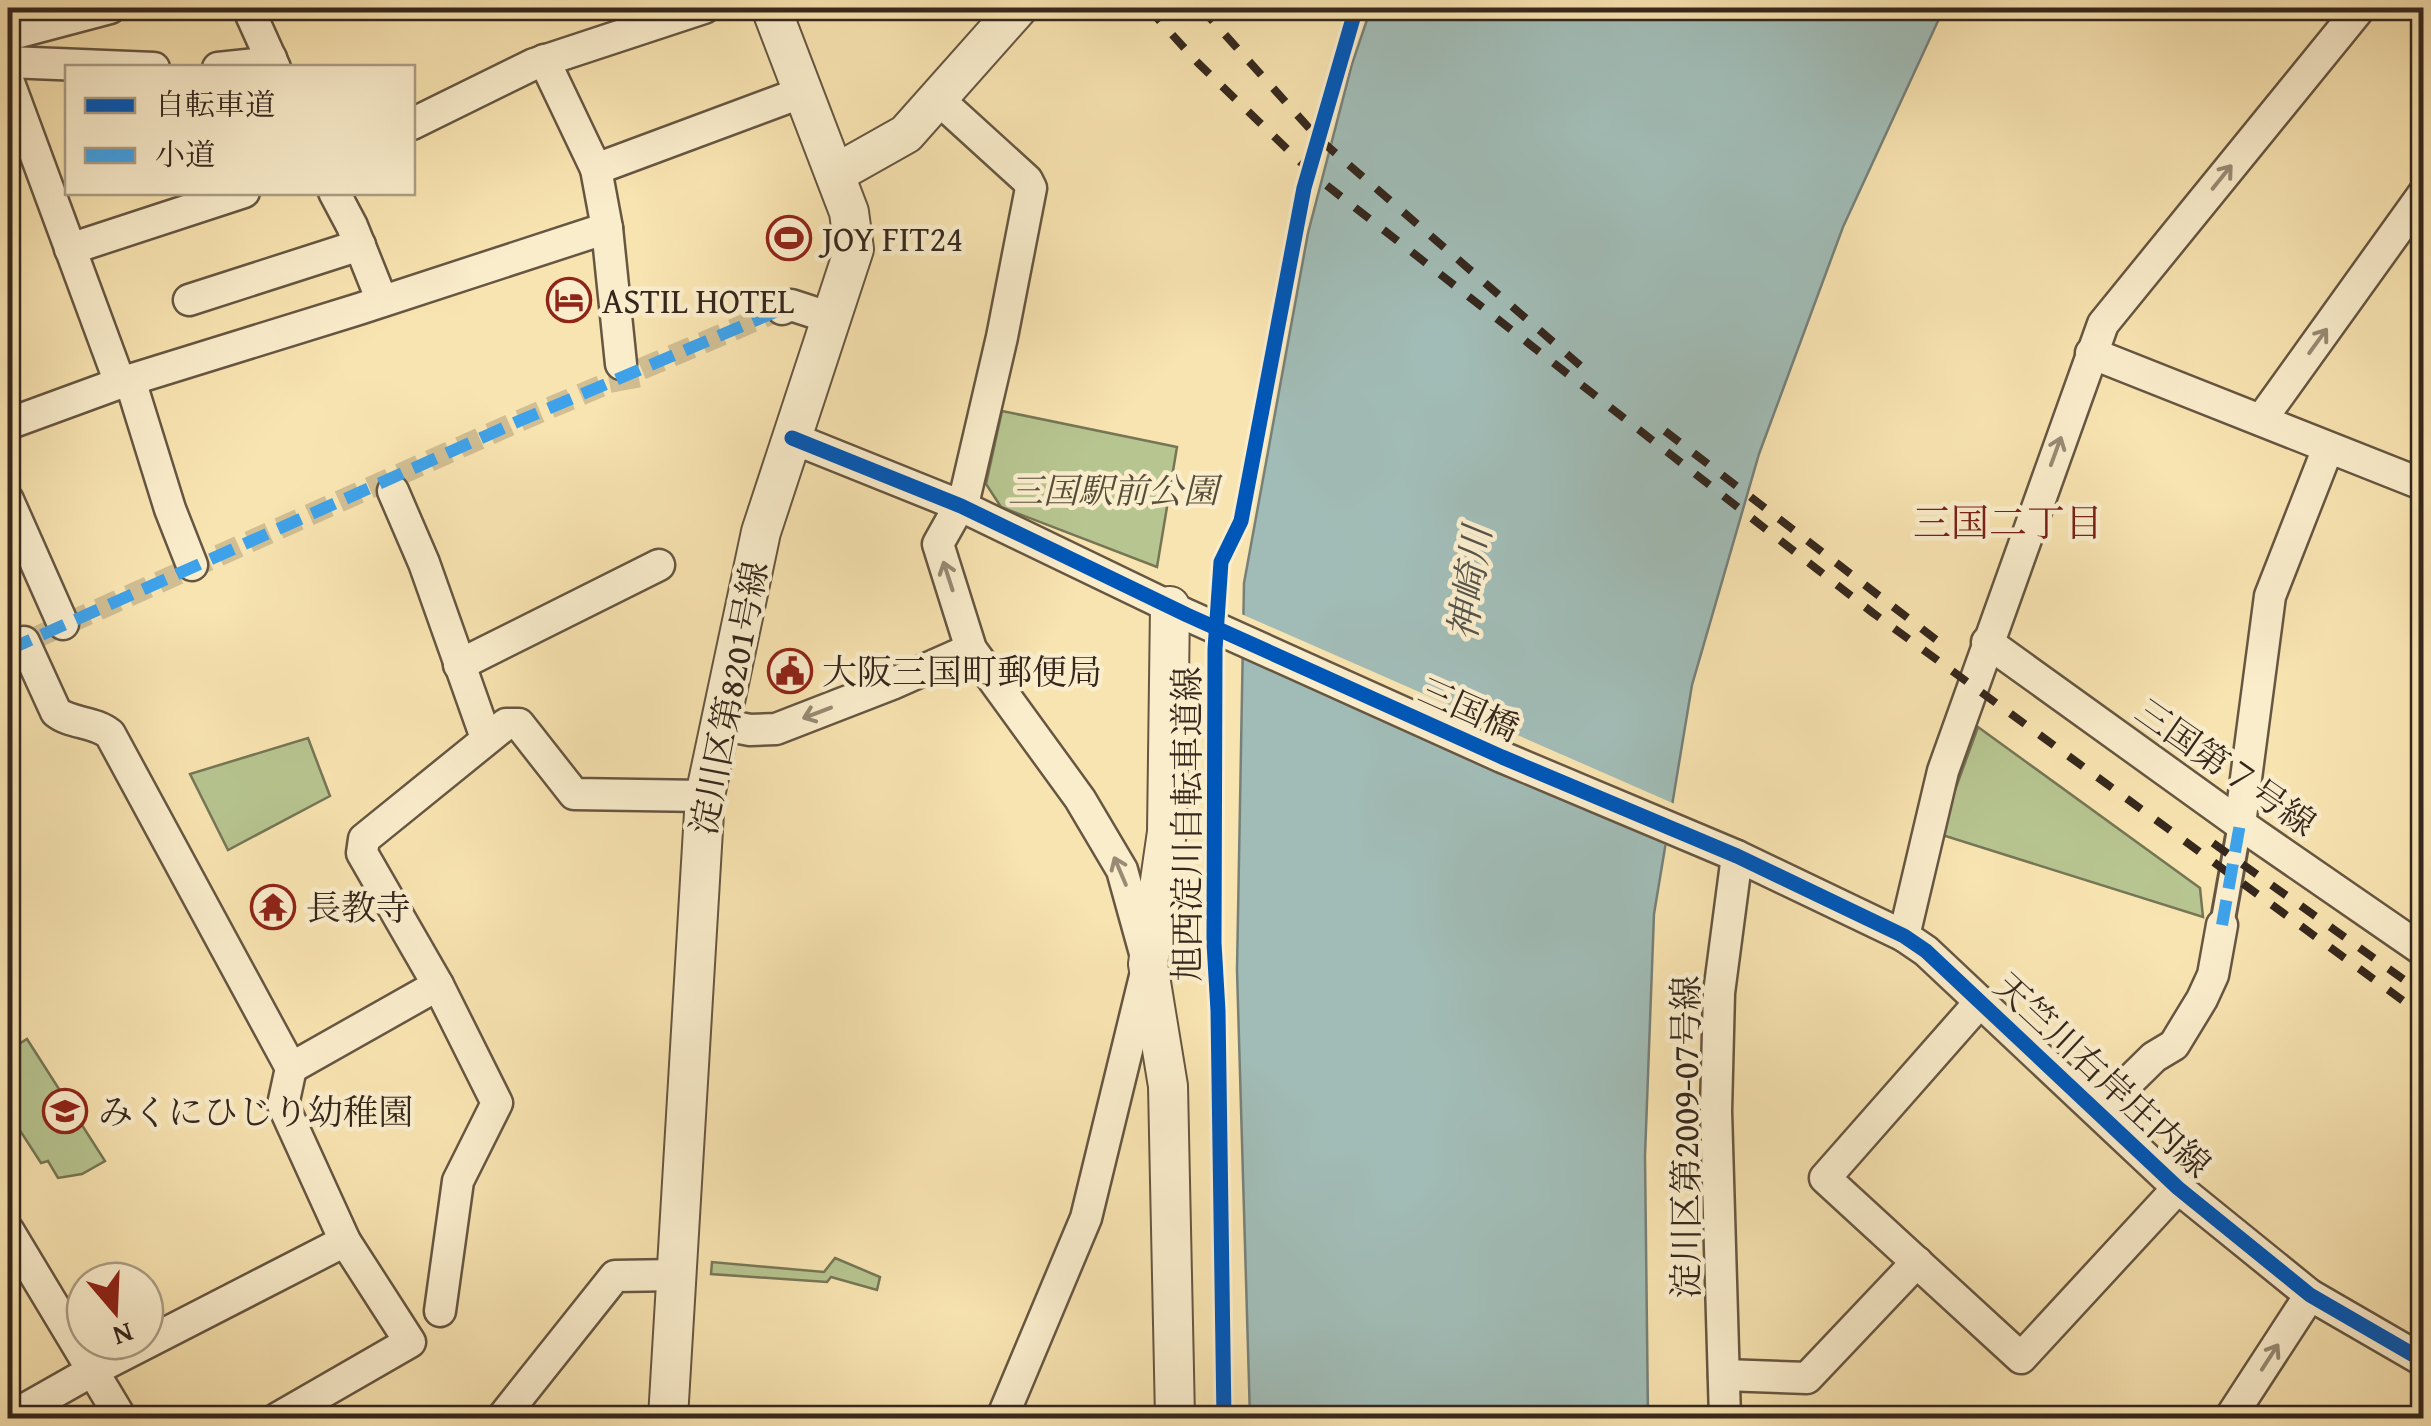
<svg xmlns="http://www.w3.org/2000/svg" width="2431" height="1426" font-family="'Gentium Book Plus','Noto Serif JP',serif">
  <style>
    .green { fill: #b7c590; stroke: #767656; stroke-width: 2.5 }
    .water { fill: #a1bcb6; stroke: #768079; stroke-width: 2.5 }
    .pier { fill: #f8e4b1 }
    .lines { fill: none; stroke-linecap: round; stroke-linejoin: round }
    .pedestrian-tunnel { stroke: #d1be93; stroke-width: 22; stroke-dasharray: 22 11; stroke-linecap: butt }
    .minor-tunnel { stroke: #d1be93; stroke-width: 30; stroke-dasharray: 30 15; stroke-linecap: butt }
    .pedestrian-casing { stroke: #665642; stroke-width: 28 }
    .minor-casing { stroke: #665642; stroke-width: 35 }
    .tertiary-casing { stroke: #665642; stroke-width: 42 }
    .pedestrian { stroke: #faedcc; stroke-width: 22 }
    .minor { stroke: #faedcc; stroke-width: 30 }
    .tertiary { stroke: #faedcc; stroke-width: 38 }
    .rail { stroke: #35271d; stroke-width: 8; stroke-dasharray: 18 18; stroke-linecap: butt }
    .quiet { stroke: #3ea2ea; stroke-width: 12; stroke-dasharray: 25 12; stroke-linecap: butt }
    .cycleway-casing { stroke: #faedcc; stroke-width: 21 }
    .cycleway { stroke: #0057b8; stroke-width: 15 }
    .oneway { stroke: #988a74 }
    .labels { text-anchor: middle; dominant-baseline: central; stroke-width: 9; stroke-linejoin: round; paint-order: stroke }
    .poi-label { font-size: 35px; fill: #35271d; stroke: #faedcc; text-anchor: start }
    .park-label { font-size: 35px; font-style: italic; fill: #564e3a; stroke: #faedcc }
    .street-label { font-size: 35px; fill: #35271d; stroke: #faedcc }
    .neighbourhood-label { font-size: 38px; fill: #7a1f14; stroke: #faedcc }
    .water-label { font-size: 38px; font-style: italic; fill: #55544b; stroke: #faedcc }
  </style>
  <rect width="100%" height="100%" fill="#f8e4b1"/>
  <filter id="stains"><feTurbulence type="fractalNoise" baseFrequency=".002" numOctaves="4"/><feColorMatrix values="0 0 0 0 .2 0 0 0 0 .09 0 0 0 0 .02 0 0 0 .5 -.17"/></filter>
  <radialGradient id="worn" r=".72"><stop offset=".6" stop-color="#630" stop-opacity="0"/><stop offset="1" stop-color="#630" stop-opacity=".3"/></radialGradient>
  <!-- green -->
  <g class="green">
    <path d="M1002,411L1177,447L1157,567L1001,507L986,484Z"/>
    <path d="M1978,727L2200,888L2203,917L1939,834Z"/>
    <path d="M308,738L330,796L228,850L190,774Z"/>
    <path d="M27,1039L105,1161L82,1174L58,1178L48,1161L41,1163L8,1112V1051Z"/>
    <path d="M835,1258L880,1277L877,1290L831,1277L827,1282L711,1274L712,1262L824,1272Z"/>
  </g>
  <!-- water -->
  <path class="water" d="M1371,8H1944L1843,227L1759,454L1692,685L1654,914L1645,1156L1648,1418H1250L1237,970L1244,583L1308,233L1352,64Z"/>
  <!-- pier -->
  <path class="pier" d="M1239,613L1677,805L1670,847L1238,656Z"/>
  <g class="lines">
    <!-- pedestrian-tunnel -->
    <path class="pedestrian-tunnel" d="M8,650L519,421L782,309"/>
    <!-- minor-tunnel -->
    <path class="minor-tunnel" d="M621,364L626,390"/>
    <defs>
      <path id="pedestrian" d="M2222,925L2240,824"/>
      <g id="minor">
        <path d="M248,8L275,68"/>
        <path d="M8,35L110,8"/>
        <path d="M544,60L596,169"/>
        <path d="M8,62L154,68"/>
        <path d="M218,68L256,64L271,58"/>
        <path d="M8,80L120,383"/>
        <path d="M938,99L1027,180L1031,188L1002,337L965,496L938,544L971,649L1080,799L1122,870L1148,964L1086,1218L1002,1418"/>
        <path d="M412,124L534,64L704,8"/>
        <path d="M334,192L352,226L382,301"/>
        <path d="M607,228L621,364"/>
        <path d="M70,249L244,192"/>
        <path d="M189,300L360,245"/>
        <path d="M782,309L791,305L831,318"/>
        <path d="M2091,353L2424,485"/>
        <path d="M130,380L170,509L192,565"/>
        <path d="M2261,420L2424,193"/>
        <path d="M8,424L120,383L359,309L607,228L596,169L803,92"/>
        <path d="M792,438L961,506L1187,615L1502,757L1737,856L1904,936L1926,951L2178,1188L2310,1295L2424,1361"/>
        <path d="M393,491L424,563L486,738"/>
        <path d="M8,500L63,624"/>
        <path d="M24,642L56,712C71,724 94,721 110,734L291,1068L283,1105L345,1241L410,1342L278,1418"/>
        <path d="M1987,642L2240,824L2424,951"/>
        <path d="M459,665L659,565"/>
        <path d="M719,724L750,730L776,729L892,684L971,649"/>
        <path d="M2240,824L2270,596L2328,448"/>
        <path d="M1904,936L1943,771L2103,324L2360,8"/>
        <path d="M1980,1002L1825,1178L2021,1358L2178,1188"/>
        <path d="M291,1068L438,985"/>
        <path d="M2099,1111L2154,1057L2174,1045L2202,999L2213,975L2222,925"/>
        <path d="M8,1230L121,1418"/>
        <path d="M440,1311L458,1181L497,1103L438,985L362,853L364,839L506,724H519L574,794L705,796"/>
        <path d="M1724,1375L1807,1378L1917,1262"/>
        <path d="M9,1418L92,1371L345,1241"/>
        <path d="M502,1418L615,1276L677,1275"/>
        <path d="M1725,1418L1716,1111L1719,993L1737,856"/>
        <path d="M2230,1418L2310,1295"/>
      </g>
      <g id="tertiary">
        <path d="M835,174L906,134L1018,8"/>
        <path d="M1170,606L1167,832L1148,964L1168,1086L1175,1418"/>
        <path d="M668,1418L705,796L761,532L854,249L849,212L771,8"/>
      </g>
    </defs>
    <!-- pedestrian casing -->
    <use href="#pedestrian" class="pedestrian-casing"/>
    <!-- minor casing -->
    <use href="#minor" class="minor-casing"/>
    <!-- tertiary casing -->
    <use href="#tertiary" class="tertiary-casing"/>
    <!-- pedestrian -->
    <use href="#pedestrian" class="pedestrian"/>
    <!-- minor -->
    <use href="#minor" class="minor"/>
    <!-- tertiary -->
    <use href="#tertiary" class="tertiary"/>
    <!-- rail -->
    <g class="rail">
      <path d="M1148,8L1198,63L1316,177L1873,613L2424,1016"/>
      <path d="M1201,8L1318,138L1590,374"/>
      <path d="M1665,431L1939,642"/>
      <path d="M2213,843L2424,994"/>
    </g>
    <!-- quiet -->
    <g class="quiet">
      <path d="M8,650L519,421L782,309"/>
      <path d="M2222,925L2240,824"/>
    </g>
    <defs>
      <g id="cycleway">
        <path d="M792,438L961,506L1187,615L1502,757L1737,856L1904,936L1926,951L2178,1188L2310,1295L2424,1361"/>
        <path d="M1224,1418L1218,1011L1214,943L1215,649L1221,562L1241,521L1304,188L1356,8"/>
      </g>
    </defs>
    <!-- cycleway casing -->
    <use href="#cycleway" class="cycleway-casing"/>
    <!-- cycleway -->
    <use href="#cycleway" class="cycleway"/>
  </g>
  <!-- one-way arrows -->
  <defs><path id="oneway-shaft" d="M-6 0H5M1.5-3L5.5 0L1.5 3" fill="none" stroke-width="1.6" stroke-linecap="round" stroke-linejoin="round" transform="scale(2.5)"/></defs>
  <g class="oneway">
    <use href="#oneway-shaft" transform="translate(2222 177) rotate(-51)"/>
    <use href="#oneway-shaft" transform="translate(2318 341) rotate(-54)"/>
    <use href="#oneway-shaft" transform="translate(2056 451) rotate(-70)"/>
    <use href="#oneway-shaft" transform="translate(948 576) rotate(-108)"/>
    <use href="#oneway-shaft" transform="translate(817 713) rotate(159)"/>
    <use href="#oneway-shaft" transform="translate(1120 871) rotate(-113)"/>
    <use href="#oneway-shaft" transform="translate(2270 1357) rotate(-57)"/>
  </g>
  <!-- icons -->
  <defs>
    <symbol id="stadium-ring" viewBox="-11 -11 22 22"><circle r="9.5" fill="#faedcc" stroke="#8f2418" stroke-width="1.5"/><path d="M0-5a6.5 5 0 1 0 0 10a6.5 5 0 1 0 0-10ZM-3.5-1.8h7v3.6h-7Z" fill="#8f2418"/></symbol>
    <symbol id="hotel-ring" viewBox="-11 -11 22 22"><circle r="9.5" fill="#faedcc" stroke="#8f2418" stroke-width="1.5"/><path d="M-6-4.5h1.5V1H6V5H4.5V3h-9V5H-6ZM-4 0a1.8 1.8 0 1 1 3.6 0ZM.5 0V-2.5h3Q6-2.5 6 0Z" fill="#8f2418"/></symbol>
    <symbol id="civic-ring" viewBox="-11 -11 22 22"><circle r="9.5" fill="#faedcc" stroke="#8f2418" stroke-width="1.5"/><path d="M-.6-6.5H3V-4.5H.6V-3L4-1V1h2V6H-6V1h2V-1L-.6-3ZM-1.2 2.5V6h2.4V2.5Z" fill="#8f2418"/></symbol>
    <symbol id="temple-ring" viewBox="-11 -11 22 22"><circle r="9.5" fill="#faedcc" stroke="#8f2418" stroke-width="1.5"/><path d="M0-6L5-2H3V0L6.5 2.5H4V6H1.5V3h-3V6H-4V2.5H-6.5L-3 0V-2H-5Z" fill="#8f2418"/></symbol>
    <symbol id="school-ring" viewBox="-11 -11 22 22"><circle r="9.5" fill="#faedcc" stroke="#8f2418" stroke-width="1.5"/><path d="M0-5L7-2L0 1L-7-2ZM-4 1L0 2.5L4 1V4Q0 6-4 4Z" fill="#8f2418"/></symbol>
  </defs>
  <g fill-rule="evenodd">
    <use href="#stadium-ring" x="764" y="213" width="50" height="50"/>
    <use href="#hotel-ring" x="544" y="275" width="50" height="50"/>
    <use href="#civic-ring" x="765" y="646" width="50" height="50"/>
    <use href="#temple-ring" x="248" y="882" width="50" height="50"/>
    <use href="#school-ring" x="40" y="1086" width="50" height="50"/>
  </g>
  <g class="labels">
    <!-- poi labels -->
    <g class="poi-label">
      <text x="822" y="238">JOY FIT24</text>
      <text x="602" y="300">ASTIL HOTEL</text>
      <text x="822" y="671">大阪三国町郵便局</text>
      <text x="306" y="907">長教寺</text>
      <text x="98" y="1111">みくにひじり幼稚園</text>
    </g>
    <!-- park labels -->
    <g class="park-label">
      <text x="1113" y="490">三国駅前公園</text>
    </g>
    <!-- street labels -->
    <g class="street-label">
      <text transform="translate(729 698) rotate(-79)">淀川区第8201号線</text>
      <text transform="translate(1469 709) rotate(24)">三国橋</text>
      <text transform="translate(2226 767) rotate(35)">三国第７号線</text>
      <text transform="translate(1186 824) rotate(-90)">旭西淀川自転車道線</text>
      <text transform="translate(2103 1075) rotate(43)">天竺川右岸庄内線</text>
      <text transform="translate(1685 1137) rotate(-90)">淀川区第2009-07号線</text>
    </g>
    <!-- neighbourhood labels -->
    <g class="neighbourhood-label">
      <text x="2008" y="522">三国二丁目</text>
    </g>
    <!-- water labels -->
    <g class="water-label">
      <text transform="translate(1469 583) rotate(-82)">神崎川</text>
    </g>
  </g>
  <!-- margin -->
  <rect width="2431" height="1426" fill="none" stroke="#f8e4b1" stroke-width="40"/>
  <rect x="10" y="10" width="2411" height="1406" fill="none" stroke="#35271d" stroke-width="5"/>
  <rect x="20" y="20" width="2391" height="1386" fill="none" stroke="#35271d" stroke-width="2.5"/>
  <!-- legend -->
  <rect x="65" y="65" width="350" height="130" fill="#faedcc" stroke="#ab9e86" stroke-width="2.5"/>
  <rect x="85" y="98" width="50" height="15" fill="#0057b8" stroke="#ab9e86" stroke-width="2.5"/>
  <text x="155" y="115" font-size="30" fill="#35271d">自転車道</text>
  <rect x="85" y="148" width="50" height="15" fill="#3ea2ea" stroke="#ab9e86" stroke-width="2.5"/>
  <text x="155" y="165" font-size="30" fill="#35271d">小道</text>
  <!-- north arrow -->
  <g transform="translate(115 1311) rotate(161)"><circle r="48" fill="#faedcc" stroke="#ab9e86" stroke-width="2.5"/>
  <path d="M0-8L18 38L0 25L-18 38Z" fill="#8f2418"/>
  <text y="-15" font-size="28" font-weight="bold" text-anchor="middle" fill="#35271d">N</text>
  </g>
  <rect width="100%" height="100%" filter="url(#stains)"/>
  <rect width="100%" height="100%" fill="url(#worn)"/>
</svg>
